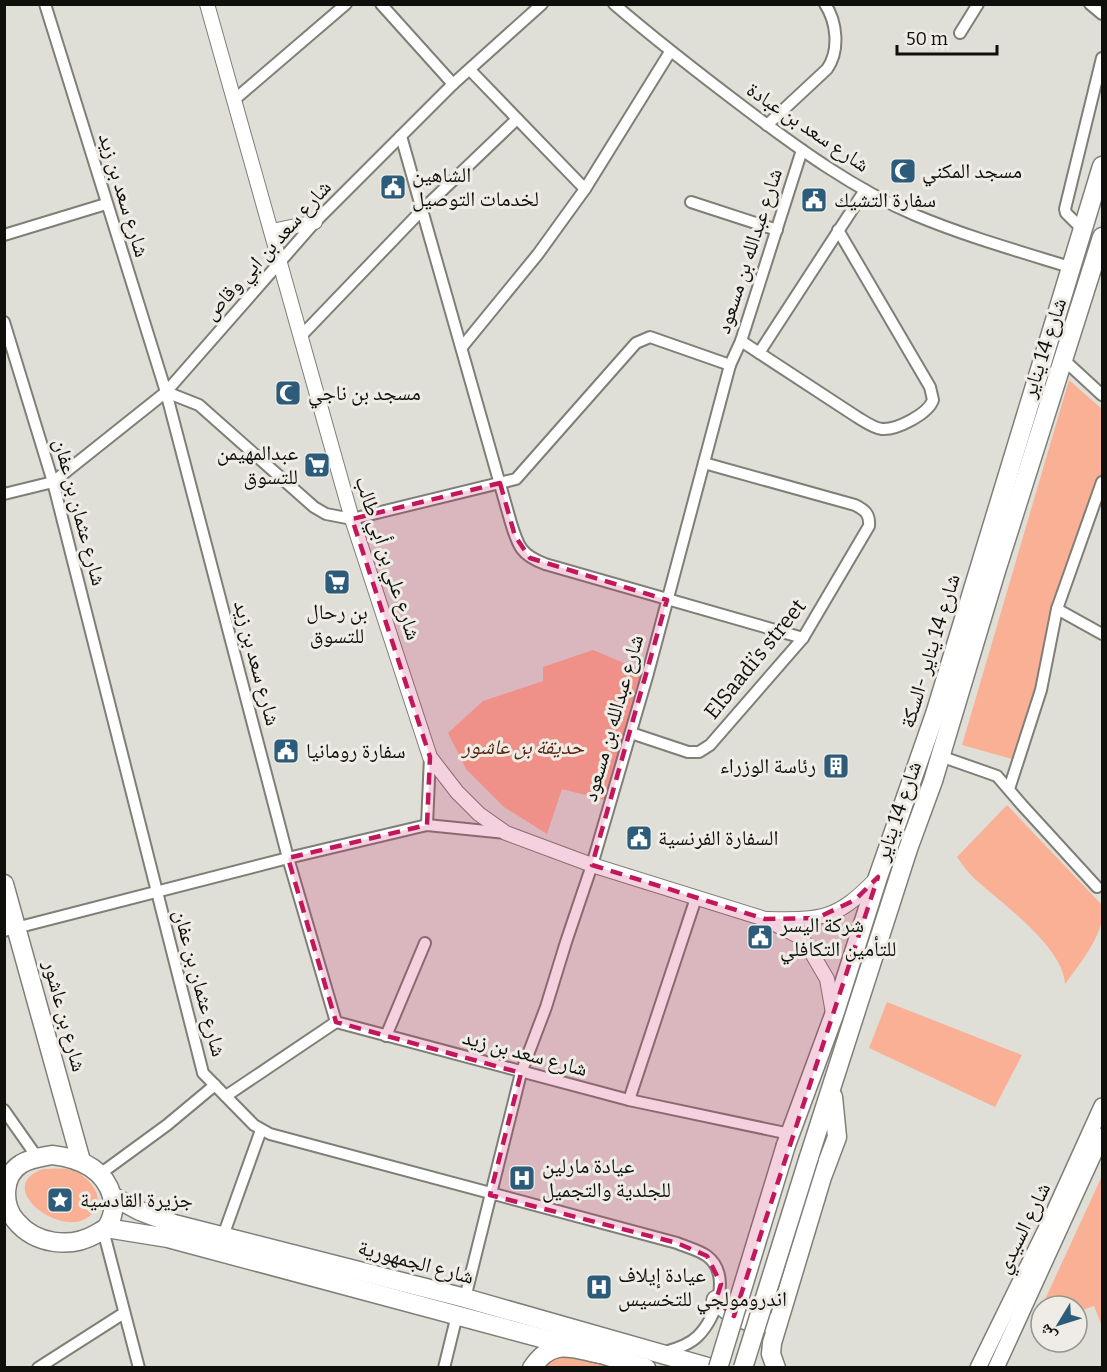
<svg xmlns="http://www.w3.org/2000/svg" width="1107" height="1372" font-family="Bitter,'Noto Naskh Arabic',serif">
  <style>
    .green { fill: #fab094 }
    .lines { fill: none; stroke-linecap: round; stroke-linejoin: round }
    .minor-casing { stroke: #7f7e77; stroke-width: 14 }
    .tertiary-casing { stroke: #7f7e77; stroke-width: 16 }
    .secondary-casing { stroke: #7f7e77; stroke-width: 18 }
    .primary-casing { stroke: #7f7e77; stroke-width: 21 }
    .trunk-casing { stroke: #7f7e77; stroke-width: 21 }
    .minor { stroke: #fff; stroke-width: 10 }
    .tertiary { stroke: #fff; stroke-width: 14 }
    .secondary { stroke: #fff; stroke-width: 15 }
    .primary { stroke: #fff; stroke-width: 18 }
    .trunk { stroke: #fff; stroke-width: 18 }
    .trunk-bridge-casing { stroke: #7f7e77; stroke-width: 21; stroke-linecap: butt }
    .trunk-bridge { stroke: #fff; stroke-width: 18 }
    .marked { fill: #c2185b; fill-opacity: 0.2; stroke: #c2185b; stroke-width: 4.5; stroke-dasharray: 12 8; stroke-linejoin: round }
    .labels { text-anchor: middle; dominant-baseline: central; stroke-width: 6; stroke-linejoin: round; paint-order: stroke }
    .street-label { font-size: 21px; fill: #0f0f0c; stroke: #eeece4 }
    .poi-label { font-size: 21px; fill: #0f0f0c; stroke: #eeece4; text-anchor: start }
    .park-label { font-size: 21px; font-style: italic; fill: #59240e; stroke: #eeece4 }
  </style>
  <rect width="100%" height="100%" fill="#e0dfd7"/>
  <!-- green -->
  <g class="green">
    <path d="M1069,380L1102,409V494L1012,759L962,745Z"/>
    <path d="M593,650L643,671L604,800L562,789L547,834L504,807L466,769L448,733L483,701L543,681V667Z"/>
    <path d="M1007,805L1102,905C1102,909 1103,915 1102,920C1098,941 1078,967 1065,984C1063,946 1001,903 975,879C968,873 962,864 957,857Z"/>
    <path d="M887,1002L1022,1055L995,1107L869,1048Z"/>
    <path d="M43,1169C53,1169 65,1167 75,1171C91,1179 107,1199 92,1214C88,1218 82,1221 76,1222C43,1225 0,1184 43,1169Z"/>
    <path d="M1102,1176V1326L1094,1306L1077,1312V1306H1042Z"/>
    <path d="M563,1354L620,1368H540Z"/>
  </g>
  <g class="lines">
    <defs>
      <g id="minor">
        <path d="M45,4L166,392L288,858L336,1022L629,1100L790,1134"/>
        <path d="M381,4L453,84"/>
        <path d="M614,4C657,41 701,75 746,109C799,149 854,189 915,215C965,236 1018,251 1070,267"/>
        <path d="M1090,4L1102,14"/>
        <path d="M960,33L978,4"/>
        <path d="M234,100L346,4"/>
        <path d="M767,125L827,69C840,51 837,22 825,4"/>
        <path d="M401,136L511,523C518,546 521,555 545,564L803,638"/>
        <path d="M585,189L670,52"/>
        <path d="M691,202L777,230"/>
        <path d="M1082,229L1066,213L1065,209L1102,58"/>
        <path d="M4,235L106,204"/>
        <path d="M4,322L53,482L203,1073L254,1125L270,1134L677,1243C686,1247 699,1250 707,1256C732,1275 716,1318 698,1336C689,1345 676,1349 665,1352"/>
        <path d="M300,337L423,209L517,119"/>
        <path d="M741,341L857,417C864,421 873,428 882,429C897,430 928,414 933,400L930,387L838,230"/>
        <path d="M462,347L538,254L585,189L470,70"/>
        <path d="M759,353L865,190"/>
        <path d="M1064,360L1102,395"/>
        <path d="M166,392L199,405L314,507L326,514L352,519L516,479L636,343L650,337L730,365"/>
        <path d="M4,494L53,482L166,392L315,222L453,84L542,4"/>
        <path d="M1057,609L1102,634"/>
        <path d="M631,733L688,752H699L710,745L803,638L869,526C870,514 865,510 855,505L704,463"/>
        <path d="M940,756L997,776L1022,805L1097,887"/>
        <path d="M1009,789L1041,690L1057,609L1102,482"/>
        <path d="M427,825L430,757"/>
        <path d="M4,931L288,858L427,825L506,833"/>
        <path d="M386,1036L425,943"/>
        <path d="M226,1096L336,1022"/>
        <path d="M629,1100L696,898"/>
        <path d="M4,1110L37,1157"/>
        <path d="M100,1174L167,1125L215,1085"/>
        <path d="M103,1230L139,1368"/>
        <path d="M223,1236L261,1130"/>
        <path d="M465,1298L521,1073L546,1007L566,942L592,865L648,673L730,365L741,341L802,150"/>
        <path d="M38,1368L124,1313"/>
        <path d="M444,1368L457,1315"/>
      </g>
      <g id="tertiary">
        <path d="M207,4L352,519L430,757L457,792L479,814L506,833L592,865L765,919L798,936L807,945L827,979L833,1013"/>
        <path d="M272,231L315,222"/>
        <path d="M768,919C823,920 837,919 876,879"/>
      </g>
      <g id="secondary">
        <path d="M978,1368L1049,1223L1102,1106"/>
        <path d="M996,1368L1102,1136"/>
      </g>
      <g id="primary">
        <path d="M4,884L81,1161"/>
        <path d="M52,1155C79,1158 104,1168 112,1196C115,1206 113,1217 107,1227C104,1230 99,1232 96,1234C70,1249 35,1244 16,1221C2,1205 2,1176 21,1164C30,1158 42,1157 52,1155Z"/>
        <path d="M112,1196L140,1211L174,1224L465,1298L711,1368"/>
        <path d="M106,1228L168,1238L601,1354L646,1368"/>
      </g>
      <g id="trunk">
        <path d="M786,1145L834,1015L878,877L935,714L1102,166"/>
        <path d="M809,1157L908,849L933,781L996,571L1102,237"/>
        <path d="M716,1300C732,1317 750,1326 773,1322"/>
        <path d="M532,1368C552,1338 570,1348 601,1354"/>
        <path d="M776,1368L771,1354L772,1343L822,1177L837,1137L833,1097"/>
      </g>
    </defs>
    <!-- minor casing -->
    <use href="#minor" class="minor-casing"/>
    <!-- tertiary casing -->
    <use href="#tertiary" class="tertiary-casing"/>
    <!-- secondary casing -->
    <use href="#secondary" class="secondary-casing"/>
    <!-- primary casing -->
    <use href="#primary" class="primary-casing"/>
    <!-- trunk casing -->
    <use href="#trunk" class="trunk-casing"/>
    <!-- minor -->
    <use href="#minor" class="minor"/>
    <!-- tertiary -->
    <use href="#tertiary" class="tertiary"/>
    <!-- secondary -->
    <use href="#secondary" class="secondary"/>
    <!-- primary -->
    <use href="#primary" class="primary"/>
    <!-- trunk -->
    <use href="#trunk" class="trunk"/>
    <defs>
      <g id="trunk-bridge">
        <path d="M718,1368L786,1145"/>
        <path d="M743,1368L809,1157"/>
      </g>
    </defs>
    <!-- trunk-bridge casing -->
    <use href="#trunk-bridge" class="trunk-bridge-casing"/>
    <!-- trunk-bridge -->
    <use href="#trunk-bridge" class="trunk-bridge"/>
  </g>
  <!-- marked area -->
  <path class="marked" d="M500,483L515,536L530,558L667,600L592,865L765,919L817,918L855,900L878,877L734,1316L716,1300L721,1284L707,1256L677,1243L490,1195L521,1073L336,1022L288,858L427,825L430,757L352,519Z"/>
  <!-- icons -->
  <defs>
    <symbol id="mosque-square" viewBox="-11 -11 22 22"><rect x="-9" y="-9" width="18" height="18" rx="4" fill="#2c5c7a" stroke="#eeece4"/><path d="M3.5-4.9A6 6 0 1 0 3.5 4.9A5 5 0 1 1 3.5-4.9Z" fill="#fff"/></symbol>
    <symbol id="civic-square" viewBox="-11 -11 22 22"><rect x="-9" y="-9" width="18" height="18" rx="4" fill="#2c5c7a" stroke="#eeece4"/><path d="M-.6-6.5H3V-4.5H.6V-3L4-1V1h2V6H-6V1h2V-1L-.6-3ZM-1.2 2.5V6h2.4V2.5Z" fill="#fff"/></symbol>
    <symbol id="supermarket-square" viewBox="-11 -11 22 22"><rect x="-9" y="-9" width="18" height="18" rx="4" fill="#2c5c7a" stroke="#eeece4"/><path d="M-6-5.5h2.5l.6 2H6L4.5 2H-2.5L-4.4-4H-6ZM-1.5 3.2a1.3 1.3 0 1 0 .1 0ZM3 3.2a1.3 1.3 0 1 0 .1 0Z" fill="#fff"/></symbol>
    <symbol id="building-square" viewBox="-11 -11 22 22"><rect x="-9" y="-9" width="18" height="18" rx="4" fill="#2c5c7a" stroke="#eeece4"/><path d="M-4-6H4V6H1V3H-1V6H-4ZM-2.5-4.3h1.7v1.8h-1.7ZM.8-4.3h1.7v1.8H.8ZM-2.5-1h1.7V.8h-1.7ZM.8-1h1.7V.8H.8Z" fill="#fff"/></symbol>
    <symbol id="hospital-square" viewBox="-11 -11 22 22"><rect x="-9" y="-9" width="18" height="18" rx="4" fill="#2c5c7a" stroke="#eeece4"/><path d="M-5-5h3v3.5h4V-5h3V5h-3V1.5h-4V5h-3Z" fill="#fff"/></symbol>
    <symbol id="sight-square" viewBox="-11 -11 22 22"><rect x="-9" y="-9" width="18" height="18" rx="4" fill="#2c5c7a" stroke="#eeece4"/><path d="M0-6L1.8-2.2L6-1.7L2.9 1.2L3.7 5.4L0 3.3L-3.7 5.4L-2.9 1.2L-6-1.7L-1.8-2.2Z" fill="#fff"/></symbol>
  </defs>
  <g fill-rule="evenodd">
    <use href="#mosque-square" x="888" y="156" width="30" height="30"/>
    <use href="#civic-square" x="378" y="172" width="30" height="30"/>
    <use href="#civic-square" x="799" y="185" width="30" height="30"/>
    <use href="#mosque-square" x="273" y="378" width="30" height="30"/>
    <use href="#supermarket-square" x="302" y="450" width="30" height="30"/>
    <use href="#supermarket-square" x="322" y="567" width="30" height="30"/>
    <use href="#civic-square" x="271" y="736" width="30" height="30"/>
    <use href="#building-square" x="821" y="751" width="30" height="30"/>
    <use href="#civic-square" x="624" y="823" width="30" height="30"/>
    <use href="#civic-square" x="745" y="922" width="30" height="30"/>
    <use href="#hospital-square" x="507" y="1163" width="30" height="30"/>
    <use href="#sight-square" x="45" y="1185" width="30" height="30"/>
    <use href="#hospital-square" x="584" y="1272" width="30" height="30"/>
  </g>
  <g class="labels">
    <!-- street labels -->
    <g class="street-label">
      <text transform="translate(808 127) rotate(34)">شارع سعد بن عبادة</text>
      <text transform="translate(124 195) rotate(73)">شارع سعد بن زيد</text>
      <text transform="translate(267 250) rotate(-48)">شارع سعد بن ابي وقاص</text>
      <text transform="translate(749 251) rotate(-72)">شارع عبدالله بن مسعود</text>
      <text transform="translate(1044 348) rotate(-72)">شارع 14 يناير</text>
      <text transform="translate(80 512) rotate(75)">شارع عثمان بن عفان</text>
      <text transform="translate(388 558) rotate(72)">شارع علي بن أبي طالب</text>
      <text transform="translate(930 651) rotate(-73)">شارع 14 يناير -السكة</text>
      <text transform="translate(755 659) rotate(-51)">ElSaadi’s street</text>
      <text transform="translate(257 663) rotate(75)">شارع سعد بن زيد</text>
      <text transform="translate(613 718) rotate(-74)">شارع عبدالله بن مسعود</text>
      <text transform="translate(898 811) rotate(-71)">شارع 14 يناير</text>
      <text transform="translate(200 983) rotate(75)">شارع عثمان بن عفان</text>
      <text transform="translate(65 1016) rotate(75)">شارع بن عاشور</text>
      <text transform="translate(525 1053) rotate(15)">شارع سعد بن زيد</text>
      <text transform="translate(1023 1228) rotate(-64)">شارع السيدي</text>
      <text transform="translate(416 1262) rotate(15)">شارع الجمهورية</text>
    </g>
    <!-- poi labels -->
    <g class="poi-label">
      <text x="922" y="171">مسجد المكني</text>
      <text x="412" y="175">الشاهين<tspan x="412" dy="24">لخدمات التوصيل</tspan></text>
      <text x="834" y="200">سفارة التشيك</text>
      <text x="308" y="393">مسجد بن ناجي</text>
      <text x="298" y="453" text-anchor="end">عبدالمهيمن<tspan x="298" dy="24">للتسوق</tspan></text>
      <text x="337" y="612" text-anchor="middle">بن رحال<tspan x="337" dy="24">للتسوق</tspan></text>
      <text x="306" y="751">سفارة رومانيا</text>
      <text x="816" y="766" text-anchor="end">رئاسة الوزراء</text>
      <text x="658" y="838">السفارة الفرنسية</text>
      <text x="780" y="925">شركة اليسر<tspan x="780" dy="24">للتأمين التكافلي</tspan></text>
      <text x="542" y="1166">عيادة مارلين<tspan x="542" dy="24">للجلدية والتجميل</tspan></text>
      <text x="80" y="1200">جزيرة القادسية</text>
      <text x="618" y="1275">عيادة إيلاف<tspan x="618" dy="24">اندرومولجي للتخسيس</tspan></text>
    </g>
    <!-- park labels -->
    <g class="park-label">
      <text x="523" y="747">حديقة بن عاشور</text>
    </g>
  </g>
  <!-- border -->
  <rect width="1107" height="1372" fill="none" stroke="#0f0f0c" stroke-width="12"/>
  <!-- north arrow -->
  <g transform="translate(1059 1324) rotate(232)"><circle r="28" fill="#eeece4" stroke="#95948e" stroke-width="1.5"/>
  <path d="M0-4.5L10 22L0 15L-10 22Z" fill="#2c5c7a"/>
  <text y="-9" font-size="16" font-weight="bold" text-anchor="middle" fill="#0f0f0c">ش</text>
  </g>
  <!-- scale -->
  <path d="M897 45v9h100v-9" fill="none" stroke="#0f0f0c" stroke-width="3"/>
  <text x="906" y="45" font-size="18" fill="#0f0f0c" stroke="#eeece4" stroke-width="4.5" paint-order="stroke">50 m</text>
</svg>
